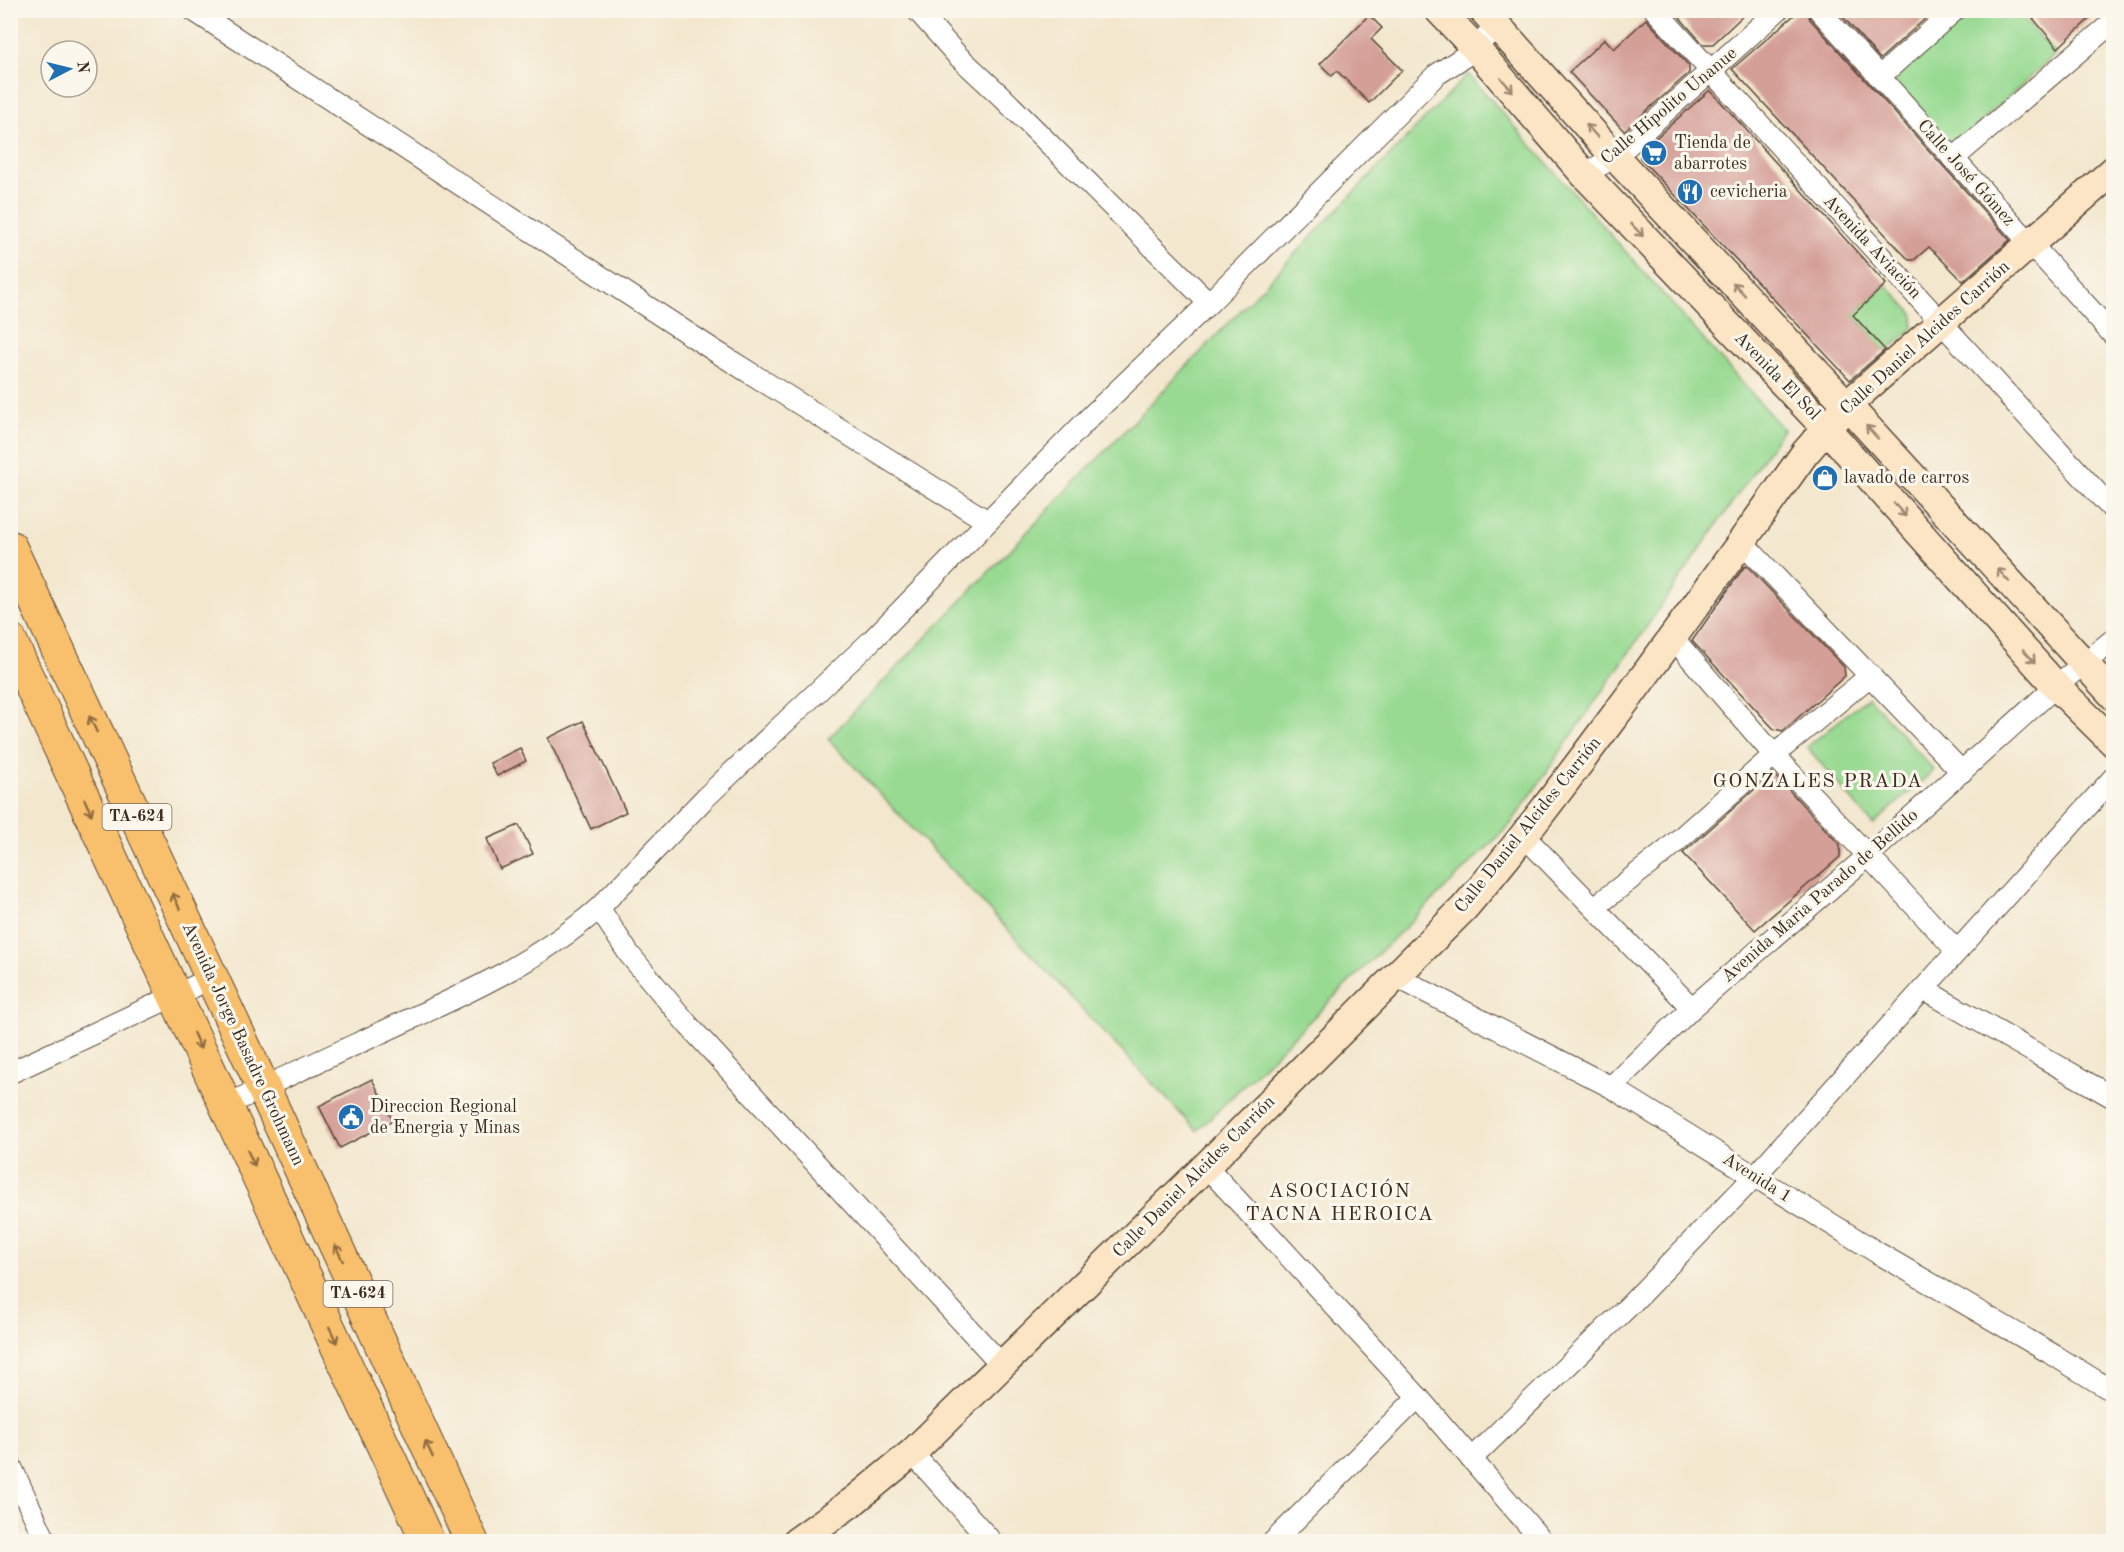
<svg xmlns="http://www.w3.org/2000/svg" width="2124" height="1552" font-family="'Old Standard TT',serif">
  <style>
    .green { fill: #98da92; stroke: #6a8258; stroke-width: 1.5 }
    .building { fill: #d49f97 }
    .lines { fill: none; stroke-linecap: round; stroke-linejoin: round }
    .street-casing { stroke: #574638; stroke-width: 23 }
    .secondary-casing { stroke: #574638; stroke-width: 31 }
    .highway-casing { stroke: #574638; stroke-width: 35 }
    .street { stroke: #fff; stroke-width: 21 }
    .secondary { stroke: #fce5c4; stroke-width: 28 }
    .highway { stroke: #f8bf6c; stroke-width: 33 }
    .oneway { stroke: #9c8871 }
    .oneway2 { stroke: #906d41 }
    .labels { text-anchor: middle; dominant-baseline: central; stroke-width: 6; stroke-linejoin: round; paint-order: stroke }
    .shield { fill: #fbf7ec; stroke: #75685c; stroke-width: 1.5 }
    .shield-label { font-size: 16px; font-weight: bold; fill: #3b2a1e }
    .street-label { font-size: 18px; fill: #3b2a1e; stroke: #fbf7ec }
    .poi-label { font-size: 18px; fill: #3b2a1e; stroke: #fbf7ec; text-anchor: start }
    .neighbourhood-label { font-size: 20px; letter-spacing: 1.5px; fill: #3b2a1e; stroke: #fbf7ec }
  </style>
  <rect width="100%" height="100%" fill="#fbf7ec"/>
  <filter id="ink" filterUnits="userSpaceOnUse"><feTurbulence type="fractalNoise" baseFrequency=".0167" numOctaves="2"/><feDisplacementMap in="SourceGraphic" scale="12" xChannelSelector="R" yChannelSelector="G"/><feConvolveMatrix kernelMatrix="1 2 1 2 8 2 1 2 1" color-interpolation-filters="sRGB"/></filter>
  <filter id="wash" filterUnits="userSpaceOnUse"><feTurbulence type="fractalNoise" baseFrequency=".008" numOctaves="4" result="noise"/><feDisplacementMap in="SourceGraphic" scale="24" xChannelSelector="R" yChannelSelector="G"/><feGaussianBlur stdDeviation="1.35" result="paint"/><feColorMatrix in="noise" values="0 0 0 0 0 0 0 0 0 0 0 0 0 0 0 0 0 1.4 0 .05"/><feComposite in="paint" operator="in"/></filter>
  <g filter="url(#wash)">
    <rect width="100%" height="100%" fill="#f3e7ce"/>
    <!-- green -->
    <g class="green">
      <path d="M1967,11H2016L2056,54L1952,148L1890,76Z"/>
      <path d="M1468,74L1783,429L1510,825L1197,1131L828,739Z"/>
      <path d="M1886,284L1914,315L1913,328L1886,352L1853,315Z"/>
      <path d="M1868,697L1934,770L1873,825L1807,747Z"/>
    </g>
    <g id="blocks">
      <!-- building -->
      <g class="building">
        <path d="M1673,10H1749L1713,44H1703Z"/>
        <path d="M1800,10H1807L1810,19L2010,240L1963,281L1929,247L1914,260H1909L1732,69Z"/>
        <path d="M1837,10H1935L1880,59Z"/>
        <path d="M2026,10H2099L2058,48Z"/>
        <path d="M1369,15L1382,28L1371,39L1402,70L1369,103L1337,71L1332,76L1320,64Z"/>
        <path d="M1646,19L1689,66V73L1624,131L1569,72L1605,39L1614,49Z"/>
        <path d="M1710,90L1886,284L1853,315L1885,350L1850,380L1640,158L1642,150Z"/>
        <path d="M1747,566L1844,667L1845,676L1783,731L1774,729L1692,641L1744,567Z"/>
        <path d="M583,721L626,812L591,829L548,738Z"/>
        <path d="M520,748L526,761L497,776L490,763Z"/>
        <path d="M1773,773L1840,845V857L1755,930L1683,853Z"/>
        <path d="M519,825L533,854L500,869L487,839Z"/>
        <path d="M372,1079L393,1121L340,1148L319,1106Z"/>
      </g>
    </g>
  </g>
  <g filter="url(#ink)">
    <use href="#blocks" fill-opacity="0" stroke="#574638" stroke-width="1.5"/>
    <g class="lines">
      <defs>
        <g id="street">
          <path d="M193,10L715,351L987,521"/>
          <path d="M917,10L957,55L1001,96L1209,303"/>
          <path d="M1655,10L2114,511"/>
          <path d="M1819,10L2114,336"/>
          <path d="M1879,77L1955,10"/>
          <path d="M1953,159L2114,21"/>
          <path d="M1584,174L1615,157L1778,10"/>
          <path d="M1742,542L1962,772"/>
          <path d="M1673,638L1774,755L1957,951"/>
          <path d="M1524,836L1692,1008"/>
          <path d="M1595,907L1666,851L1774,755L1871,675"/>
          <path d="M599,908L629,954L689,1026L1002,1365"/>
          <path d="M1395,976L1611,1087L1878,1253L2057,1357L2114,1392"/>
          <path d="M1923,989L2114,1098"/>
          <path d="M10,1073L212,978"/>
          <path d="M1611,1087L1692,1008L1869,855L2056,686L2114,639"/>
          <path d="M227,1105C286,1076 346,1049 406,1021C474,990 542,958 599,908L705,798L870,642L1090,417L1209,303L1436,75L1476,49L1496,24"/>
          <path d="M1206,1166L1418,1397L1543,1542"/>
          <path d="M912,1453L992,1542"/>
          <path d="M1471,1459L1630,1305L1755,1176L2114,777"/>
          <path d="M10,1464L46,1542"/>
          <path d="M1273,1542L1418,1397"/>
        </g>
        <g id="secondary">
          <path d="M1439,10L1476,49L1584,174L1826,428L2056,686L2114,743"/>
          <path d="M1483,10L1615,157L1847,405L2114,696"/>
          <path d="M796,1542L855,1500L912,1453L1206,1166L1464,908C1516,848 1563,785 1610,722C1677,633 1741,543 1805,453L1847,405L2114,170"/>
        </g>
        <g id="highway">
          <path d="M10,547L263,1087L472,1542"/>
          <path d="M10,640L428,1542"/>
        </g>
      </defs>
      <!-- street casing -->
      <use href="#street" class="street-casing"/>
      <!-- secondary casing -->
      <use href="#secondary" class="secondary-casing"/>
      <!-- highway casing -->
      <use href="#highway" class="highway-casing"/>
      <!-- street -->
      <use href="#street" class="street"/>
      <!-- secondary -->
      <use href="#secondary" class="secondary"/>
      <!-- highway -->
      <use href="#highway" class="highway"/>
    </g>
    <!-- one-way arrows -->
    <defs><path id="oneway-shaft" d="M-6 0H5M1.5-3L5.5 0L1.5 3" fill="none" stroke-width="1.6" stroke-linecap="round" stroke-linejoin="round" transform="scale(1.5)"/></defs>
    <g class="oneway">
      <use href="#oneway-shaft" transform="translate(1507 85) rotate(49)"/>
      <use href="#oneway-shaft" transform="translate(1592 131) rotate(-132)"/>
      <use href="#oneway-shaft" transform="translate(1637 230) rotate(46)"/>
      <use href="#oneway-shaft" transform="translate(1739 289) rotate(-133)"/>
      <use href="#oneway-shaft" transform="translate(1872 432) rotate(-132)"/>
      <use href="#oneway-shaft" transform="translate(1900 510) rotate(48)"/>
      <use href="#oneway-shaft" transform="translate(2003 575) rotate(-132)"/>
      <use href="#oneway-shaft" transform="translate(2029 656) rotate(48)"/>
    </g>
    <g class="oneway2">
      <use href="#oneway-shaft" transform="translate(93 724) rotate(-115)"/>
      <use href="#oneway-shaft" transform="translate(88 807) rotate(65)"/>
      <use href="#oneway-shaft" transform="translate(176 901) rotate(-115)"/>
      <use href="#oneway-shaft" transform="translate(197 1041) rotate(65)"/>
      <use href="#oneway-shaft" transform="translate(251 1158) rotate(65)"/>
      <use href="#oneway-shaft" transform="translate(339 1253) rotate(-115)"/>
      <use href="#oneway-shaft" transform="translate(333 1335) rotate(65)"/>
      <use href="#oneway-shaft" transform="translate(429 1449) rotate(-115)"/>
    </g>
  </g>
  <!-- icons -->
  <defs>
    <symbol id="supermarket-disc" viewBox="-11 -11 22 22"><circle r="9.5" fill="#1f6fb2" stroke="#fbf7ec"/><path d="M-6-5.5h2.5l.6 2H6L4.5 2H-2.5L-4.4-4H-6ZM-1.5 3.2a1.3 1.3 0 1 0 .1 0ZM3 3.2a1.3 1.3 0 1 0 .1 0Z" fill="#fff"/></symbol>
    <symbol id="restaurant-disc" viewBox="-11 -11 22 22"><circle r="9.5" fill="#1f6fb2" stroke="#fbf7ec"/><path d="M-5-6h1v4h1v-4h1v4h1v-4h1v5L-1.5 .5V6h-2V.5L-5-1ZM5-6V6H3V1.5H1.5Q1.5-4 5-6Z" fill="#fff"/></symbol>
    <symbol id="shop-disc" viewBox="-11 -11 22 22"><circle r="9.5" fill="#1f6fb2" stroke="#fbf7ec"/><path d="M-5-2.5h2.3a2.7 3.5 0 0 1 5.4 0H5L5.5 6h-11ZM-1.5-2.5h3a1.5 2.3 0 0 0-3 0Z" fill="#fff"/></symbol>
    <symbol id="civic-disc" viewBox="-11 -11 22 22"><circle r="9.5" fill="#1f6fb2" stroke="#fbf7ec"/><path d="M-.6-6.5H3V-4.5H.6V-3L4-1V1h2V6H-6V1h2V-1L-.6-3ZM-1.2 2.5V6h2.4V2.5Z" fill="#fff"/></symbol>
  </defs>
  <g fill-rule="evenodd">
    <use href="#supermarket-disc" x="1639" y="138" width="30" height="30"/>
    <use href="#restaurant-disc" x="1675" y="177" width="30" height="30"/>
    <use href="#shop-disc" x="1810" y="463" width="30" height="30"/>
    <use href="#civic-disc" x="336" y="1102" width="30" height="30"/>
  </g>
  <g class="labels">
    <!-- shield labels -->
    <g class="shield">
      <rect x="102.5" y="804" width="69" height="26" rx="4.5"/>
      <rect x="323.5" y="1281" width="69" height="26" rx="4.5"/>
    </g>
    <g class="shield-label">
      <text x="137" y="817">TA-624</text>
      <text x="358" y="1294">TA-624</text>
    </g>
    <!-- street labels -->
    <g class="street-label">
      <text transform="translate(1669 106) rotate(-40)">Calle Hipolito Unanue</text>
      <text transform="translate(1966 173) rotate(48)">Calle José Gómez</text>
      <text transform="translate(1872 247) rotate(47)">Avenida Aviación</text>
      <text transform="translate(1925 338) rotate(-42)">Calle Daniel Alcides Carrión</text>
      <text transform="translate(1777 376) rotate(46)">Avenida El Sol</text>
      <text transform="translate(1528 825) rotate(-51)">Calle Daniel Alcides Carrión</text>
      <text transform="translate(1820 896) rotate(-41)">Avenida Maria Parado de Bellido</text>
      <text transform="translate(243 1044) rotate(65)">Avenida Jorge Basadre Grohmann</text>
      <text transform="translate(1194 1177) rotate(-45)">Calle Daniel Alcides Carrión</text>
      <text transform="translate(1757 1178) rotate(32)">Avenida 1</text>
    </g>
    <!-- poi labels -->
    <g class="poi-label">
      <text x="1674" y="143">Tienda de<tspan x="1674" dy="21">abarrotes</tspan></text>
      <text x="1710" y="192">cevicheria</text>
      <text x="1844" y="478">lavado de carros</text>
      <text x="370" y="1107">Direccion Regional<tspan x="370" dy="21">de Energia y Minas</tspan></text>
    </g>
    <!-- neighbourhood labels -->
    <g class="neighbourhood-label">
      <text x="1818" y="782">GONZALES PRADA</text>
      <text x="1340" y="1192">ASOCIACIÓN<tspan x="1340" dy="23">TACNA HEROICA</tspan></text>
    </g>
  </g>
  <!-- margin -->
  <rect width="2124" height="1552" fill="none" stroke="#fbf7ec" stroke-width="36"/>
  <!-- north arrow -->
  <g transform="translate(69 69) rotate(83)"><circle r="28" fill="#fbf7ec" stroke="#aea59a" stroke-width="1.5"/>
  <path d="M0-4.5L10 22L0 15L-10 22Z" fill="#1f6fb2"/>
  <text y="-9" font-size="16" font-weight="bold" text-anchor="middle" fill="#3b2a1e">N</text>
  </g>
</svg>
